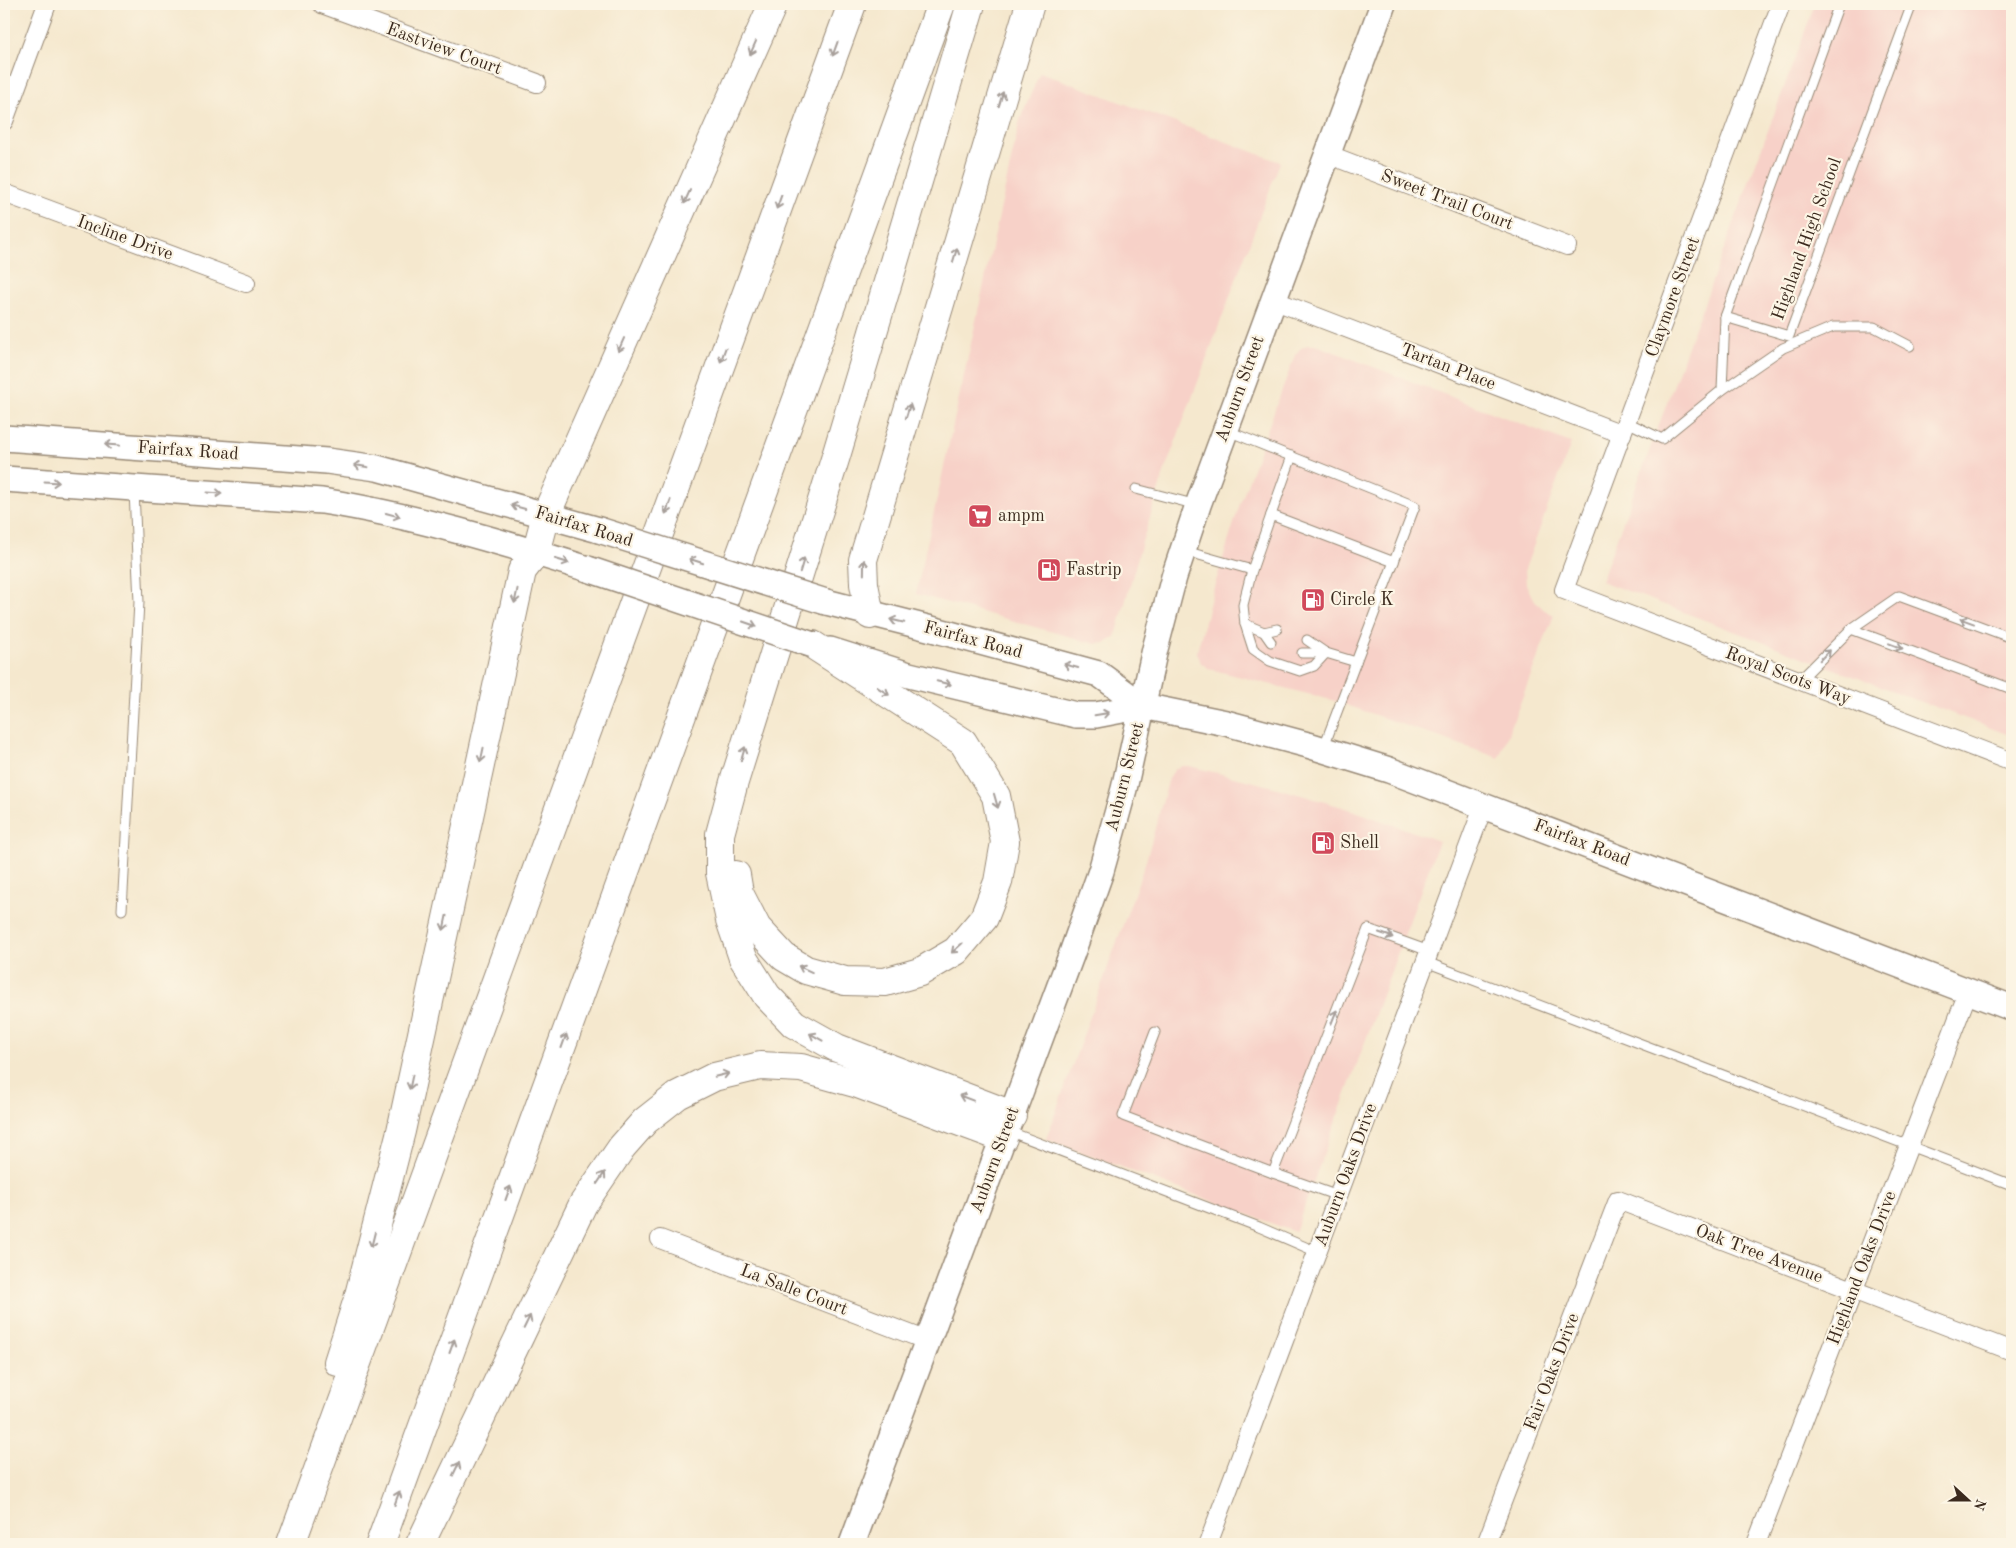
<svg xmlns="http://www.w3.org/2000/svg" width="2016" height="1548" font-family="'Old Standard TT',serif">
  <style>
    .built { fill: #f7d1c8 }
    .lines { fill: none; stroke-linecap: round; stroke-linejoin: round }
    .service-casing { stroke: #988976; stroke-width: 11 }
    .minor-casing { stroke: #988976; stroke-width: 20 }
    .secondary-casing { stroke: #988976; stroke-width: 28 }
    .motorway-casing { stroke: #988976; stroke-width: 30 }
    .service { stroke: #fff; stroke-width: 9 }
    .minor { stroke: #fff; stroke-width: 18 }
    .secondary { stroke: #fff; stroke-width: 25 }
    .motorway { stroke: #fff; stroke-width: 28 }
    .secondary-bridge-casing { stroke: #988976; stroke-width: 28; stroke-linecap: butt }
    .secondary-bridge { stroke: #fff; stroke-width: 25 }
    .oneway { stroke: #a79f9a }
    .labels { text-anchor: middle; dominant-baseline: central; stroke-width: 4.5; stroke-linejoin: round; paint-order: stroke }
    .street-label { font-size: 18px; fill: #3b2a1e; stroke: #fcf5e5 }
    .poi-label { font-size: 18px; fill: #3b2a1e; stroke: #fcf5e5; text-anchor: start }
  </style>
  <rect width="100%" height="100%" fill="#fcf5e5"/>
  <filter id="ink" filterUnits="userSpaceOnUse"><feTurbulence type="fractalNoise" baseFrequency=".02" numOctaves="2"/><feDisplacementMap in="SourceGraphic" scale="10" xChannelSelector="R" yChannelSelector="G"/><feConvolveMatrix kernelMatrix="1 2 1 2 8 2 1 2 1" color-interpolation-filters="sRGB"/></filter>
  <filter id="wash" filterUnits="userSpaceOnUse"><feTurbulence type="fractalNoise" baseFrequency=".0096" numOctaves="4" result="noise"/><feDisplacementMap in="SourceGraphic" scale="20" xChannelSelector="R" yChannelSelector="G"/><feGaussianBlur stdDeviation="1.12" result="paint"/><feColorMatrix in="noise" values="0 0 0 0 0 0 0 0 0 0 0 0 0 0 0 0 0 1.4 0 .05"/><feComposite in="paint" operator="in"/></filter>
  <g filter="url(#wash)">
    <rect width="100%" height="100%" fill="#f5e8ce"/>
    <!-- built -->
    <g class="built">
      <path d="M1815,4H2012V736L1601,581Z"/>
      <path d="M1040,72L1280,162L1165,470L1142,542L1117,632L1114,638L1106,643L1096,644L916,594L1020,120Z"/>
      <path d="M1307,345H1316L1571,443L1525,569L1526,584L1532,597L1543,609L1554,615L1499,758L1335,701L1210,669L1201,663L1197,652L1212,594L1240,504L1295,355L1300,349Z"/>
      <path d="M1181,766H1189L1270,786L1349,809L1439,841L1295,1232L1046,1139L1146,861L1169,778L1175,769Z"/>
    </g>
  </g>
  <g filter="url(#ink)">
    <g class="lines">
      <defs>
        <g id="service">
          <path d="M1725,317L1789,336L1912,4"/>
          <path d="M1722,390L1725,317L1839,4"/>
          <path d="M1627,422L1662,439L1722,390L1783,348L1833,327H1874L1910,346"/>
          <path d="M1228,431L1415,506L1323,749"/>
          <path d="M1136,489L1197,505"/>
          <path d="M1271,515L1292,456"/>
          <path d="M1185,551L1252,570L1271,515L1394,562"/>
          <path d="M1252,570L1243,605L1245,624L1253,649L1270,661L1300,671L1314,666L1326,653L1356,662"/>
          <path d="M1245,624L1264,632L1271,642"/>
          <path d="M1851,629L2012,689"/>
          <path d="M1264,632L1277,629"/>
          <path d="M1307,640L1326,653"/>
          <path d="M1302,653H1326"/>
          <path d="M1800,680L1851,629L1899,596L2012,638"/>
          <path d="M122,910L139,602L134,491"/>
          <path d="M1426,962L2012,1185"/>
          <path d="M1155,1032L1123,1116L1273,1173L1368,929L1429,951"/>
          <path d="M1008,1131L1259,1227L1317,1252"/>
          <path d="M1273,1173L1338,1196"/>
        </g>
        <g id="minor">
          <path d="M322,4L537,83"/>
          <path d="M1781,4L1564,590L2012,762"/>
          <path d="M4,121L47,4"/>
          <path d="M1327,154L1567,246"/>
          <path d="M4,193L246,283"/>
          <path d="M1273,300L1622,434"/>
          <path d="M660,1239L928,1341"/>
          <path d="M1208,1544L1484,805"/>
          <path d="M1486,1544L1618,1200L2012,1351"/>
          <path d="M1756,1544L1968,992"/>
        </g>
        <g id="secondary">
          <path d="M4,438L327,461L377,468L599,530"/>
          <path d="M4,479L322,501C411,515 502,542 588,569"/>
          <path d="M826,602L928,628L1099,674L1143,706"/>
          <path d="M830,650L909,675L1076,715H1096L1143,706L1226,723L1308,745L1389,770L2012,1008"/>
          <path d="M852,1544L1072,953L1101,871L1124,789L1155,649L1174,577L1198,505L1383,4"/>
        </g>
        <g id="motorway">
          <path d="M971,4L836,456L734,782L720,834V873L730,920L743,958L767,996L794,1024L837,1048L1012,1115"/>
          <path d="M870,615L864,584L863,560L1030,4"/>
          <path d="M736,875L739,893L757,928L784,957L806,970L845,981L885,982L920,972L956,951L984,918L998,882L1005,842L996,796L963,742L813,645"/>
          <path d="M338,1362L358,1299L401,1131L522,571L536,553L546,515L773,4"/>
          <path d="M291,1544L852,4"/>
          <path d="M380,1544L941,4"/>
          <path d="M420,1544L583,1204L622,1147L645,1121L678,1095L714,1077L760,1066L801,1068L855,1083L1003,1138"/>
        </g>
      </defs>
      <!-- service casing -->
      <use href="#service" class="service-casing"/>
      <!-- minor casing -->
      <use href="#minor" class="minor-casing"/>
      <!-- secondary casing -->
      <use href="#secondary" class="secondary-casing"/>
      <!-- motorway casing -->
      <use href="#motorway" class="motorway-casing"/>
      <!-- service -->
      <use href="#service" class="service"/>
      <!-- minor -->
      <use href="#minor" class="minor"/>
      <!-- secondary -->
      <use href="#secondary" class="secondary"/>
      <!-- motorway -->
      <use href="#motorway" class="motorway"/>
      <defs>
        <g id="secondary-bridge">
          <path d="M599,530L826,602"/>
          <path d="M588,569L813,645"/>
        </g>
      </defs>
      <!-- secondary-bridge casing -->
      <use href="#secondary-bridge" class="secondary-bridge-casing"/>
      <!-- secondary-bridge -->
      <use href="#secondary-bridge" class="secondary-bridge"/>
    </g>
    <!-- one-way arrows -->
    <defs><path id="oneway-shaft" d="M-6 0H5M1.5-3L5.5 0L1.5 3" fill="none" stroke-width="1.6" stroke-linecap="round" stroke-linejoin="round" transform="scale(1.25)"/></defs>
    <g class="oneway">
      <use href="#oneway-shaft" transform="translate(753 48) rotate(114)"/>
      <use href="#oneway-shaft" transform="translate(835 49) rotate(110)"/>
      <use href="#oneway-shaft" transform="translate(1001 99) rotate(-73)"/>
      <use href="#oneway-shaft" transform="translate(687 197) rotate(114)"/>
      <use href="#oneway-shaft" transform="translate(779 202) rotate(110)"/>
      <use href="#oneway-shaft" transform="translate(955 255) rotate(-73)"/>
      <use href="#oneway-shaft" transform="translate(621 345) rotate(114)"/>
      <use href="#oneway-shaft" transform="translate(723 355) rotate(110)"/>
      <use href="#oneway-shaft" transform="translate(908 411) rotate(-73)"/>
      <use href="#oneway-shaft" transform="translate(112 445) rotate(-176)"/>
      <use href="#oneway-shaft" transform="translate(361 466) rotate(-171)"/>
      <use href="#oneway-shaft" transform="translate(52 482) rotate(4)"/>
      <use href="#oneway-shaft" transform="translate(215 493) rotate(4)"/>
      <use href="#oneway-shaft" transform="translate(518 507) rotate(-165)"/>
      <use href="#oneway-shaft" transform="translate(668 507) rotate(110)"/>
      <use href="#oneway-shaft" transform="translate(393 515) rotate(15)"/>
      <use href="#oneway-shaft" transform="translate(562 561) rotate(17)"/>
      <use href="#oneway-shaft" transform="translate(696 561) rotate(-162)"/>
      <use href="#oneway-shaft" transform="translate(802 565) rotate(-73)"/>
      <use href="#oneway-shaft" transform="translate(864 567) rotate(-89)"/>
      <use href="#oneway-shaft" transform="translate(516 596) rotate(102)"/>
      <use href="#oneway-shaft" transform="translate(897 621) rotate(-167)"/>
      <use href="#oneway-shaft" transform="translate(1967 621) rotate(-160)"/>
      <use href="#oneway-shaft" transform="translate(750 624) rotate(19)"/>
      <use href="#oneway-shaft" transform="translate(1896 646) rotate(21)"/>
      <use href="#oneway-shaft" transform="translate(1825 655) rotate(-45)"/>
      <use href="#oneway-shaft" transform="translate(1071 666) rotate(-165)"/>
      <use href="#oneway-shaft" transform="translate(944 683) rotate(13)"/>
      <use href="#oneway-shaft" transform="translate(883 691) rotate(33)"/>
      <use href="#oneway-shaft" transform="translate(1102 714) rotate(-9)"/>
      <use href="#oneway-shaft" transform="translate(743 754) rotate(-73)"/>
      <use href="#oneway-shaft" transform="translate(482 755) rotate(102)"/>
      <use href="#oneway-shaft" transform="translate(996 801) rotate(74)"/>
      <use href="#oneway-shaft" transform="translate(445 923) rotate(102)"/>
      <use href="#oneway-shaft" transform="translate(1386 935) rotate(19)"/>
      <use href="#oneway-shaft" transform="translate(957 948) rotate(138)"/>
      <use href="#oneway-shaft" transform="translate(805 969) rotate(-155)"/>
      <use href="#oneway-shaft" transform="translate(1334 1017) rotate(-68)"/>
      <use href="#oneway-shaft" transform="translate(816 1037) rotate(-151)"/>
      <use href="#oneway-shaft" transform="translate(564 1041) rotate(-70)"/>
      <use href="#oneway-shaft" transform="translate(722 1075) rotate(-14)"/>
      <use href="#oneway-shaft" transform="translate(411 1082) rotate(102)"/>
      <use href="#oneway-shaft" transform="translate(966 1098) rotate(-159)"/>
      <use href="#oneway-shaft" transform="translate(601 1178) rotate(-56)"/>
      <use href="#oneway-shaft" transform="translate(508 1193) rotate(-70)"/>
      <use href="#oneway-shaft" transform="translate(373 1240) rotate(104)"/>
      <use href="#oneway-shaft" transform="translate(527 1322) rotate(-64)"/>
      <use href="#oneway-shaft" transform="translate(452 1346) rotate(-70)"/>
      <use href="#oneway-shaft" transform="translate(456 1469) rotate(-64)"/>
      <use href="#oneway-shaft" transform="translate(397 1498) rotate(-70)"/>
    </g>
  </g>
  <!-- icons -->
  <defs>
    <symbol id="supermarket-square" viewBox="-11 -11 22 22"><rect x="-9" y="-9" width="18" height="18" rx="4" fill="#d1495b" stroke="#fcf5e5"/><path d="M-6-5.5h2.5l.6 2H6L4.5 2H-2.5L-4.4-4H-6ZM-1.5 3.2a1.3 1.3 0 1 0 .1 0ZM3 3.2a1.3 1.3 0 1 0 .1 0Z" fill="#fff"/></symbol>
    <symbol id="fuel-square" viewBox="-11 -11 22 22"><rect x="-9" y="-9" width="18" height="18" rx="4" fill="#d1495b" stroke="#fcf5e5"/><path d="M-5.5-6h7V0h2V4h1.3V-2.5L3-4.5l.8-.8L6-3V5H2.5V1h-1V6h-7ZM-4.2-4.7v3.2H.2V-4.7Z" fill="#fff"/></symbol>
  </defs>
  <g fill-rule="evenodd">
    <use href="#supermarket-square" x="966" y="502" width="28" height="28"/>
    <use href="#fuel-square" x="1035" y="556" width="28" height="28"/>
    <use href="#fuel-square" x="1299" y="586" width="28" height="28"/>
    <use href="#fuel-square" x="1309" y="829" width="28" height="28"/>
  </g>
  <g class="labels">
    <!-- street labels -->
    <g class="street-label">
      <text transform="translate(444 49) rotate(20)">Eastview Court</text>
      <text transform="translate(1447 200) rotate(21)">Sweet Trail Court</text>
      <text transform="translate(125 238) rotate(20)">Incline Drive</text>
      <text transform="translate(1807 239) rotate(-70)">Highland High School</text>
      <text transform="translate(1673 297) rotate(-70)">Claymore Street</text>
      <text transform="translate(1448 367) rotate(21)">Tartan Place</text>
      <text transform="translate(1240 389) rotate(-70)">Auburn Street</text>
      <text transform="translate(188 451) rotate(4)">Fairfax Road</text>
      <text transform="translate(584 527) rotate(17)">Fairfax Road</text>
      <text transform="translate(973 640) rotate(15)">Fairfax Road</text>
      <text transform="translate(1788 676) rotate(21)">Royal Scots Way</text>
      <text transform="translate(1125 777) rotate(-76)">Auburn Street</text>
      <text transform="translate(1582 843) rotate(21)">Fairfax Road</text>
      <text transform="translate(995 1160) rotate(-70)">Auburn Street</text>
      <text transform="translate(1346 1175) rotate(-70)">Auburn Oaks Drive</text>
      <text transform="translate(1759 1254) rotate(21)">Oak Tree Avenue</text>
      <text transform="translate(1862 1268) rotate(-69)">Highland Oaks Drive</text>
      <text transform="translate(794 1290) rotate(21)">La Salle Court</text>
      <text transform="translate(1552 1372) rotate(-69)">Fair Oaks Drive</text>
    </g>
    <!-- poi labels -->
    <g class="poi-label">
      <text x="998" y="516">ampm</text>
      <text x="1066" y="570">Fastrip</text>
      <text x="1330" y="600">Circle K</text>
      <text x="1340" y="843">Shell</text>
    </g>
  </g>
  <!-- margin -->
  <rect width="2016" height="1548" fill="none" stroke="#fcf5e5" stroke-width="20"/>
  <!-- north arrow -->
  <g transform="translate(1968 1500) rotate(111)" stroke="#fcf5e5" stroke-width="4" paint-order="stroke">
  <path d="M0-4L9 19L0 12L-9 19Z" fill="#3b2a1e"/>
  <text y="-8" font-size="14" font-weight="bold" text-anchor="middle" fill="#3b2a1e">N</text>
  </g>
</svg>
